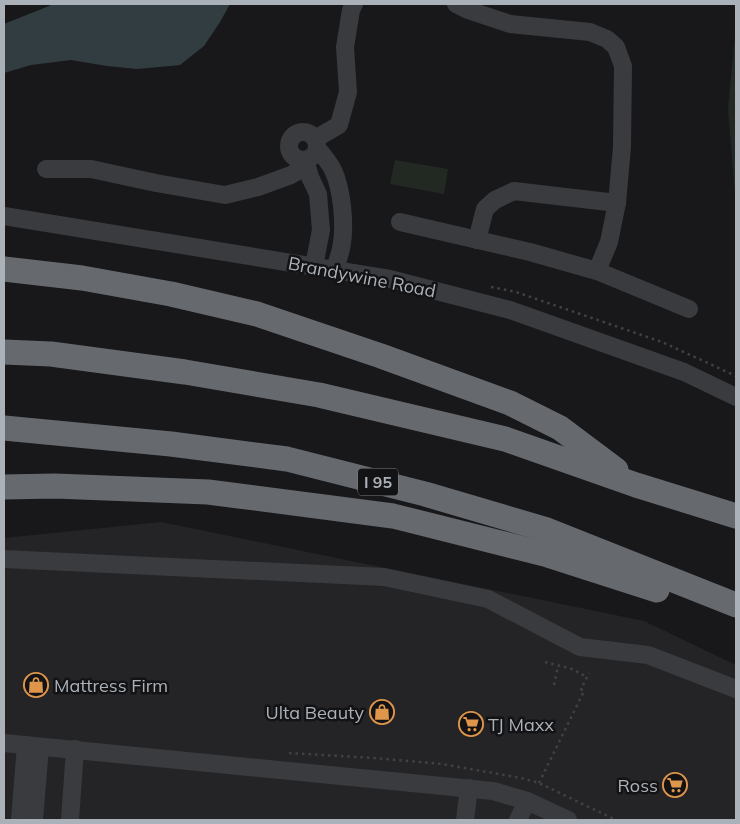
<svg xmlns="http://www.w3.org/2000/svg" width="740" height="824" font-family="Mulish,sans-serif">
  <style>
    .built { fill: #242427 }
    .green { fill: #222922 }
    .water { fill: #323d41 }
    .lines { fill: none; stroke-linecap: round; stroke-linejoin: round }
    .path { stroke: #3f4245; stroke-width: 2.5; stroke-dasharray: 2.5 4; stroke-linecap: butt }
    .minor { stroke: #393b3e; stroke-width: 18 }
    .highway { stroke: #666a6f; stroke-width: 25 }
    .labels { text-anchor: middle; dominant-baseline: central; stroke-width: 5; stroke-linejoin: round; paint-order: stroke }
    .shield { fill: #131315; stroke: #7d8287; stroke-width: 1 }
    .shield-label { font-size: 16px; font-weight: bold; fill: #abb1b8 }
    .street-label { font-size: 18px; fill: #abb1b8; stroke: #131315 }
    .poi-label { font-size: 18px; fill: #abb1b8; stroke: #131315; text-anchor: start }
  </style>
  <rect width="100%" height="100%" fill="#18181a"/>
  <!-- built -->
  <path class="built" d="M161,522L644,621L736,665V820H4V538Z"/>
  <!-- green -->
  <g class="green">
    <path d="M736,25V205L728,109Z"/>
    <path d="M395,160L448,169L444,194L390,184Z"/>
  </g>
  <!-- water -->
  <path class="water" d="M52,4H230L220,22L204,46L180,65L137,69L107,66L71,60L31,65L4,73V24L49,6Z"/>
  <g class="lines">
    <!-- path -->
    <g class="path">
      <path d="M491,287L516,292L662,342L736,376"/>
      <path d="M545,662L572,669L587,677"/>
      <path d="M554,685L558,666"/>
      <path d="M289,753L374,758L442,764L521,778L539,783L616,820"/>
      <path d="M539,783L584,691L581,689L589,673"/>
    </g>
    <!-- minor -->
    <g class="minor">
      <path d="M456,4L468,10L510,24L590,32L607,39L616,47L623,66L622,147L617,203L609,242L597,271"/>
      <circle cx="303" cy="146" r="14"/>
      <path d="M315,139L339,125L348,92L345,47L351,10L354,4"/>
      <path d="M317,148C323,155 329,162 333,170C342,189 345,223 342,243C341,252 337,261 335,270"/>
      <path d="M305,160L310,177L318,194L321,230L314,266"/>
      <path d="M46,169H91L156,183L225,195L258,187L291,175L298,171L305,160"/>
      <path d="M4,216L390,279L510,310L684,372L736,397"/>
      <path d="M400,222L530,252L597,271L689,309"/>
      <path d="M477,240L485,209L495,200L514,191L617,203"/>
      <path d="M4,559L384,577L488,599L580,647L648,655L736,689"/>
      <path d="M4,743L493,791L527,801L568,820"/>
      <path d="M20,820L26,745"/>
      <path d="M34,820L40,747"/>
      <path d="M70,820L75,749"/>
      <path d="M465,820L469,788"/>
      <path d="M518,820L527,801"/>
    </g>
    <!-- highway -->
    <g class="highway">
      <path d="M4,269L82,278L171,294L257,314L381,356L510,403L560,428L616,470"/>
      <path d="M4,352L51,354L185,372L319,395L505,439L636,485L736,516"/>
      <path d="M4,428L171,444L287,459L425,494L547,530L736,605"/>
      <path d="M4,487L55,486L208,492L393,516L548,555L657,590"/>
    </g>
  </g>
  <!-- icons -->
  <defs>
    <symbol id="shop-ring" viewBox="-11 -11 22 22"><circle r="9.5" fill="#131315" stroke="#e0964a" stroke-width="1.5"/><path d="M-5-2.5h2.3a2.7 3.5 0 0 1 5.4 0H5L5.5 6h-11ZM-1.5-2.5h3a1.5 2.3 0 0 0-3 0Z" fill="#e0964a"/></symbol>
    <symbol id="supermarket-ring" viewBox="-11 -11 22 22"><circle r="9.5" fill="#131315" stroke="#e0964a" stroke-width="1.5"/><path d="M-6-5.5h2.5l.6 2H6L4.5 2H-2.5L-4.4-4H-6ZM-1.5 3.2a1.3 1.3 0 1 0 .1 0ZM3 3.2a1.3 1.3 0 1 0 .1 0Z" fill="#e0964a"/></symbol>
  </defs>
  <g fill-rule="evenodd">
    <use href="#shop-ring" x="22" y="671" width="28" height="28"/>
    <use href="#shop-ring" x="368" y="698" width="28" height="28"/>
    <use href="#supermarket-ring" x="457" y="710" width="28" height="28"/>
    <use href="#supermarket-ring" x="661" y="771" width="28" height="28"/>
  </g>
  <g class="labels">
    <!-- shield labels -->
    <rect class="shield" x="358" y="468.5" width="40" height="27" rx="4"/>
    <g class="shield-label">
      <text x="378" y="482">I 95</text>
    </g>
    <!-- street labels -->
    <g class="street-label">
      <text transform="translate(362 277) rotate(11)">Brandywine Road</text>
    </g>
    <!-- poi labels -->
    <g class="poi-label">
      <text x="54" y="685">Mattress Firm</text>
      <text x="364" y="712" text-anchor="end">Ulta Beauty</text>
      <text x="488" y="724">TJ Maxx</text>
      <text x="658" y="785" text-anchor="end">Ross</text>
    </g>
  </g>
  <!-- border -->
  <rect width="740" height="824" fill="none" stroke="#abb1b8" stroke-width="10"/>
</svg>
